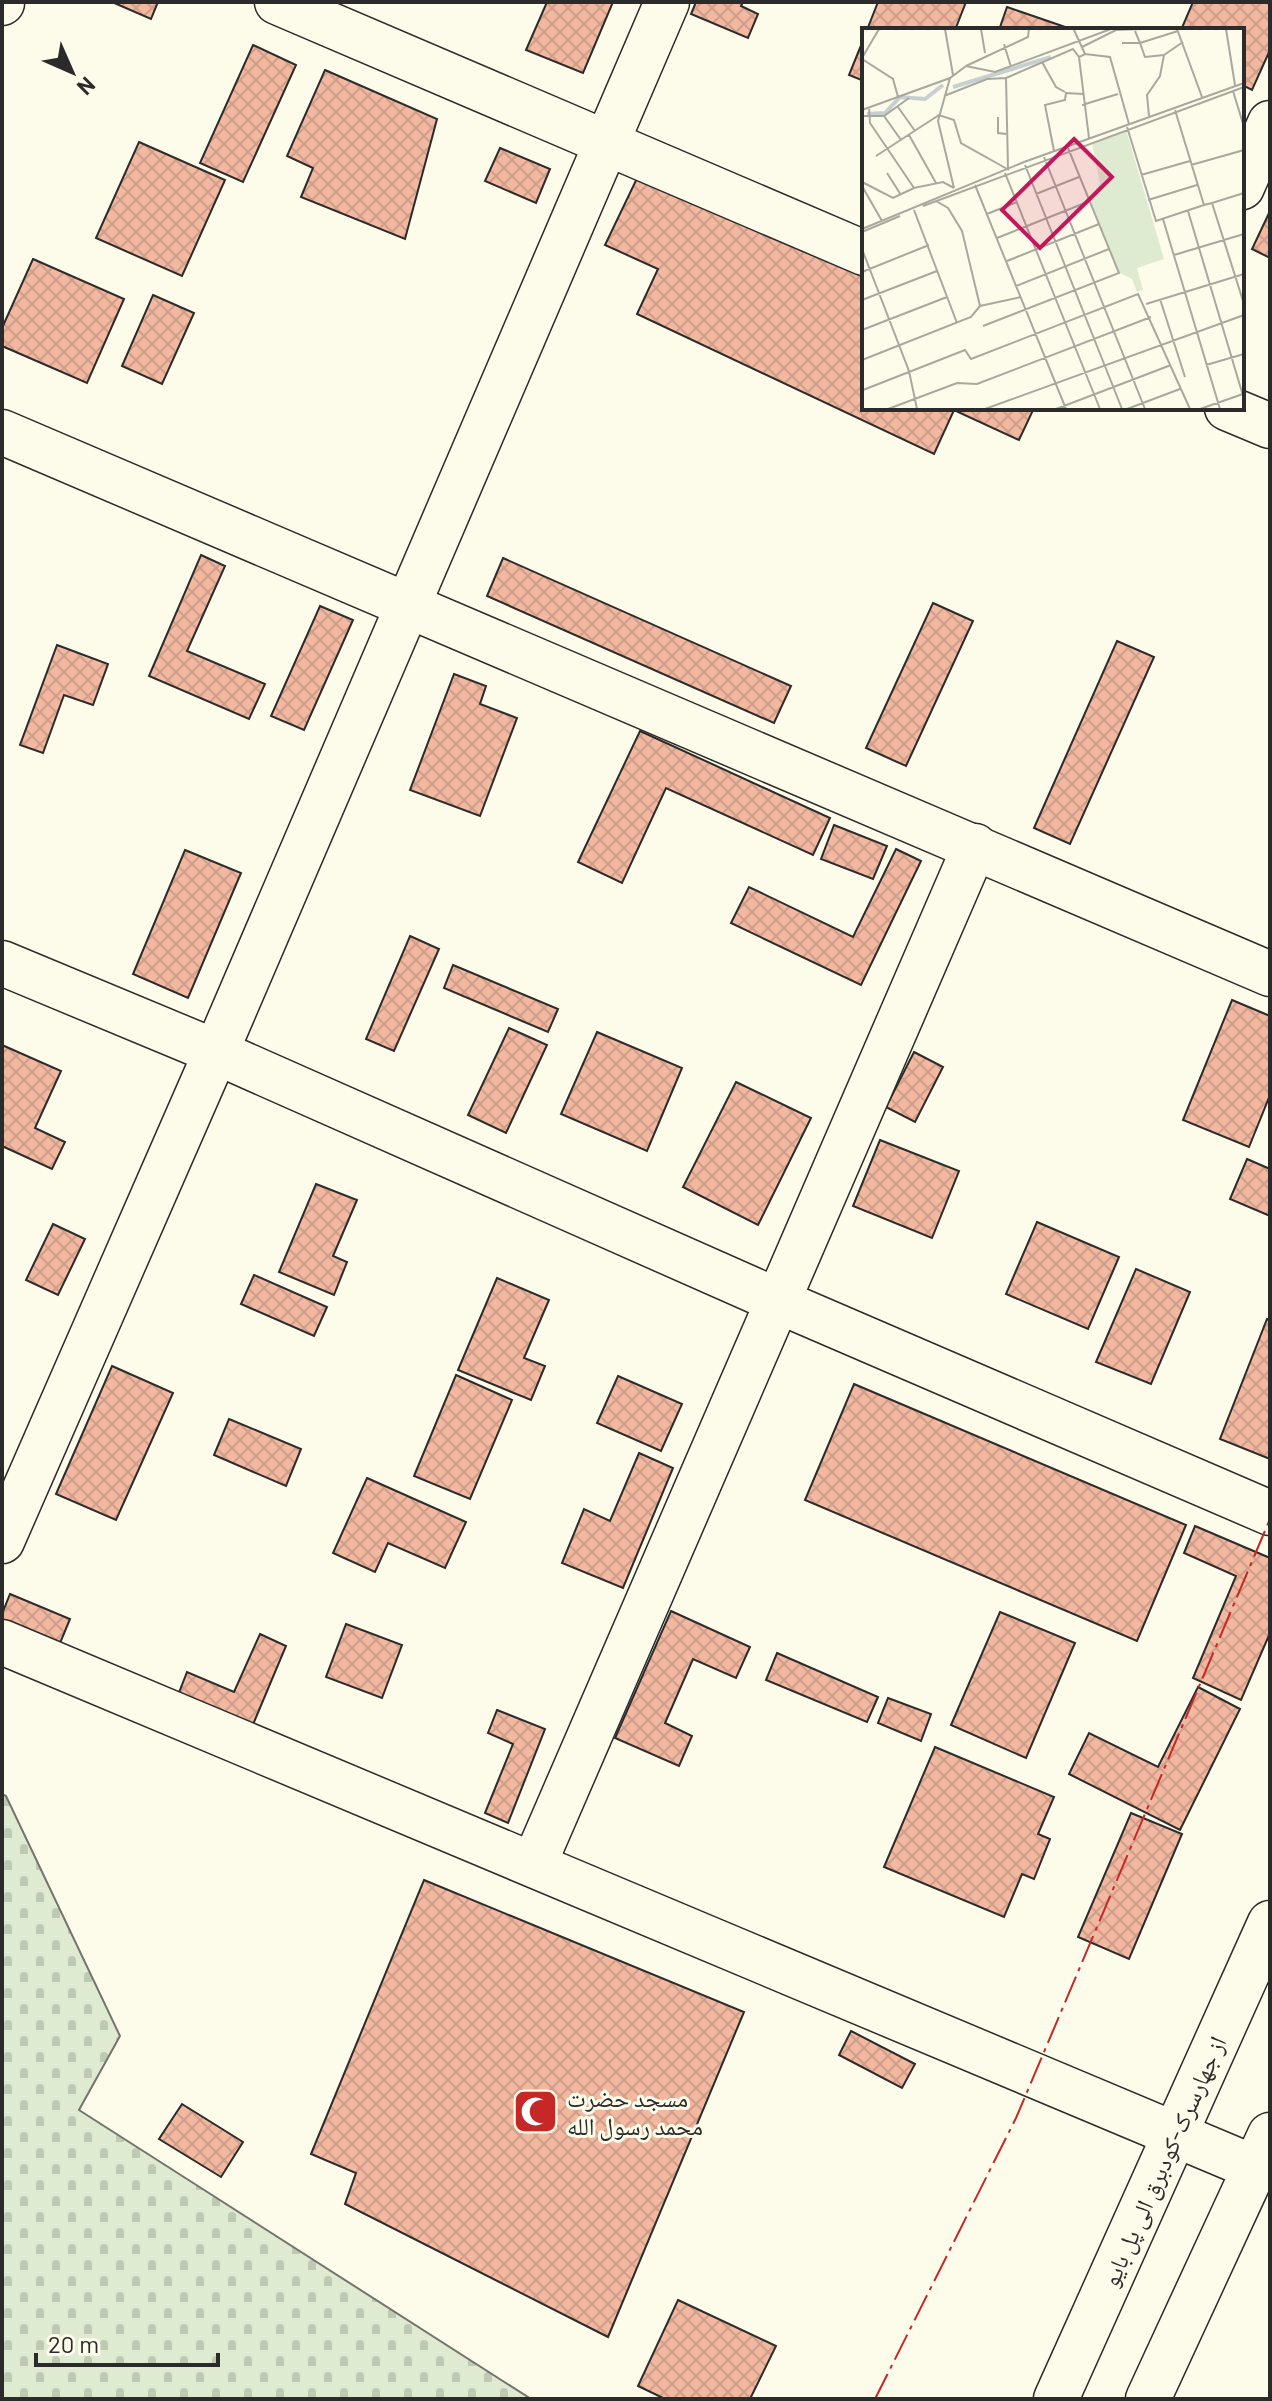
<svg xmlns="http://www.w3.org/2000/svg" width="1272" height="2401" font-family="Barlow,'Noto Naskh Arabic',sans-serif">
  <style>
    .cemetery { fill: url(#cemetery-stones); stroke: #74746e; stroke-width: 2 }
    .building { fill: url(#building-cross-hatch); stroke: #2b2b2b; stroke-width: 2 }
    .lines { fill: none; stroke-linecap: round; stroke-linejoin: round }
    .street-casing { stroke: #2b2b2b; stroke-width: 47 }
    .secondary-casing { stroke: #2b2b2b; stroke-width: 47 }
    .street { stroke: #fdfbea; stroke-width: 44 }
    .secondary { stroke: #fdfbea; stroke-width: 44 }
    .power { stroke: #c62828; stroke-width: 2; stroke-dasharray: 28 6 4 6; stroke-linecap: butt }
    .labels { text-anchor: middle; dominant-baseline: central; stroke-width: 6; stroke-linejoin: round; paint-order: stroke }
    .poi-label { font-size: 24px; fill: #2b2b2b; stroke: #fdfbea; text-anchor: start }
    .street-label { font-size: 24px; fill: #2b2b2b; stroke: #fdfbea }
    .inset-river { fill: none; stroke: #c7d0d0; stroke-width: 4 }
    .inset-road { fill: none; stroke: #a9a89e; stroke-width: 2 }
    .view { fill: #c2185b; fill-opacity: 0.15; stroke: #c2185b; stroke-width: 4 }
    .inset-edge { fill: none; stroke: #2b2b2b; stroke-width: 4 }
  </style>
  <defs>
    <pattern id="cemetery-stones" width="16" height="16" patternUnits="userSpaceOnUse" patternTransform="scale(2)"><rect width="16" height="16" fill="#deebd1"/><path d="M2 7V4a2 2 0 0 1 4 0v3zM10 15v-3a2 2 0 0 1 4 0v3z" fill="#bfcab4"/></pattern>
    <pattern id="building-cross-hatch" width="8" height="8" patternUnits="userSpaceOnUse" patternTransform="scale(2)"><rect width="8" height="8" fill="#f2b8a0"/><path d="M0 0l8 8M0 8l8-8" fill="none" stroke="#d09e8a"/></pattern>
  </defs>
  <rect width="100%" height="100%" fill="#fdfbea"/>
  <!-- cemetery -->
  <path class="cemetery" d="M2,1794L6,1796L120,2036L79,2110L531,2399H2Z"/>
  <!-- building -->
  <g class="building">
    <path d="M112,2H158L151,19Z"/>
    <path d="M547,2H613L583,73L526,50Z"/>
    <path d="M696,2H743L741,6L758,14L748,38L691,14Z"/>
    <path d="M878,2H966L955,30H867Z"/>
    <path d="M1193,2H1270V50L1252,90L1242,85V30H1181Z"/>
    <path d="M1007,7L1074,30H999Z"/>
    <path d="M864,38V81L849,75Z"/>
    <path d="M253,45L296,65L243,182L200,163Z"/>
    <path d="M325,70L437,119L405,239L301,197L313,168L287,156Z"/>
    <path d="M139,142L225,180L182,276L96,238Z"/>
    <path d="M500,148L550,169L536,203L485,181Z"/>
    <path d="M640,172L864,277V408H1034L1019,440L954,410L934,454L637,314L658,269L605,245Z"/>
    <path d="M1270,211V258L1252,249Z"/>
    <path d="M33,259L124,299L87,383L2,346V328Z"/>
    <path d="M153,295L194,313L162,384L122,366Z"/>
    <path d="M201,555L225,566L187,651L265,684L249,719L149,676Z"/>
    <path d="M503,558L791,686L774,723L487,596Z"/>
    <path d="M933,603L973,621L906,766L866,748Z"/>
    <path d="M320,606L353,620L304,730L271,716Z"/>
    <path d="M1117,641L1154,657L1070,844L1034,828Z"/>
    <path d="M57,645L108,664L93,705L64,695L43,753L20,745Z"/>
    <path d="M454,674L486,686L480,704L517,718L480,816L410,790Z"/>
    <path d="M640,731L830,818L813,855L666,788L622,883L578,862Z"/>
    <path d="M834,825L887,846L873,879L821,859Z"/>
    <path d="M896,849L921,861L861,985L731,923L749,887L853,937Z"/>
    <path d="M185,850L241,873L188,998L133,974Z"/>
    <path d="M410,936L439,949L394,1051L366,1039Z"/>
    <path d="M453,965L558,1009L548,1032L444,988Z"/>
    <path d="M1232,1000L1270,1016V1095L1249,1147L1183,1120Z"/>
    <path d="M509,1028L547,1045L506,1133L468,1115Z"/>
    <path d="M597,1032L682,1068L647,1151L561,1114Z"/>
    <path d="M2,1045L61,1071L35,1128L65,1142L52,1169L2,1146Z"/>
    <path d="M914,1052L943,1067L915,1122L886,1107Z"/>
    <path d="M736,1082L811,1118L758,1225L683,1187Z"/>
    <path d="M880,1140L959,1171L932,1238L853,1206Z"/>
    <path d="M1247,1159L1270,1169V1216L1230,1199Z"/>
    <path d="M316,1184L357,1200L333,1256L347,1262L334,1295L279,1272Z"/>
    <path d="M1037,1222L1119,1257L1088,1329L1006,1294Z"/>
    <path d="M53,1224L85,1239L58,1295L26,1280Z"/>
    <path d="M1136,1269L1190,1292L1151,1384L1096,1362Z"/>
    <path d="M254,1275L327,1307L314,1336L241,1304Z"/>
    <path d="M497,1278L549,1300L524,1358L545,1366L531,1400L458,1370Z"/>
    <path d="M1267,1319L1270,1320V1459L1220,1439Z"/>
    <path d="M112,1366L173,1393L116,1520L56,1494Z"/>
    <path d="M456,1375L512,1400L470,1499L414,1476Z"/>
    <path d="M618,1376L682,1404L661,1451L597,1423Z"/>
    <path d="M854,1384L1186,1525L1137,1641L805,1500Z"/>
    <path d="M229,1419L301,1449L286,1486L214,1455Z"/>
    <path d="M639,1453L673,1468L623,1588L562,1563L584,1509L610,1521Z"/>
    <path d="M367,1478L466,1522L445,1568L388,1543L375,1572L333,1553Z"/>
    <path d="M1195,1526L1270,1558V1633L1241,1700L1193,1678L1236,1576L1184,1553Z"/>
    <path d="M10,1594L70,1619L58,1648L2,1624V1614Z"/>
    <path d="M671,1611L750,1647L736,1678L693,1659L665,1723L692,1736L679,1766L615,1738Z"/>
    <path d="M1000,1612L1075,1643L1026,1758L951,1725Z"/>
    <path d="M346,1624L402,1645L382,1698L326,1677Z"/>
    <path d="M260,1634L286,1646L249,1734L175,1703L187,1672L234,1692Z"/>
    <path d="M777,1653L878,1697L867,1722L766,1680Z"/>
    <path d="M1198,1687L1240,1709L1180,1830L1069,1774L1089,1733L1158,1767Z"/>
    <path d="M888,1698L931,1714L921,1741L878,1723Z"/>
    <path d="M497,1710L545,1729L508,1823L485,1813L513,1744L488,1733Z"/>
    <path d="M935,1747L1054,1797L1038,1834L1050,1839L1034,1879L1022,1874L1004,1917L884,1867Z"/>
    <path d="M1131,1813L1182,1834L1129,1959L1078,1937Z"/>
    <path d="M424,1880L744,2012L608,2337L345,2204L356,2173L311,2154Z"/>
    <path d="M851,2031L915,2064L902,2088L839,2055Z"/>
    <path d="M182,2104L243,2142L221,2177L159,2139Z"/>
    <path d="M678,2300L776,2346L750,2399H665L638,2386Z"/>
  </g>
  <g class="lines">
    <defs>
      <g id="street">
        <path d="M277,2L864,253"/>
        <path d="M2,3V2"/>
        <path d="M1242,187L1270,123"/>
        <path d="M1227,408L1270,426"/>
        <path d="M2,432L1270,974"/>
        <path d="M2,1541L216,1052L667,2"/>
        <path d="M2,1642L1255,2168"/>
        <path d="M534,1864L975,846"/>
      </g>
      <g id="secondary">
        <path d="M2,963L216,1052L778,1301L1270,1513"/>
        <path d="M1056,2399L1270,1923"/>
        <path d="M1148,2399L1270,2135"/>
      </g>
    </defs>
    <!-- street casing -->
    <use href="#street" class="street-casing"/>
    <!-- secondary casing -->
    <use href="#secondary" class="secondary-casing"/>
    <!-- street -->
    <use href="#street" class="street"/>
    <!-- secondary -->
    <use href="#secondary" class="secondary"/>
    <!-- power -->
    <path class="power" d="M875,2399L1016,2118L1270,1519"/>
  </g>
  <!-- icons -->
  <defs>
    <symbol id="mosque-square" viewBox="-11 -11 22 22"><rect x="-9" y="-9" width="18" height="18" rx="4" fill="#c62828" stroke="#fdfbea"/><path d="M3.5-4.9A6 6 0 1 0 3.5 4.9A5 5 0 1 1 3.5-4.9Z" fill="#fff"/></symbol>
  </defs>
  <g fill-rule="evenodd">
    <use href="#mosque-square" x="510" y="2086" width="51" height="51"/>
  </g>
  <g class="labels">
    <!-- poi labels -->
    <g class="poi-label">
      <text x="567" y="2097">مسجد حضرت<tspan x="567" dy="28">محمد رسول الله</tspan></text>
    </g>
    <!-- street labels -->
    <g class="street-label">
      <text transform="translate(1163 2161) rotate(-66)">از جهارسرک-کودبرق الی پل بایو</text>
    </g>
  </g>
  <!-- overview -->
  <g transform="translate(862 28)">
    <rect width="382" height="382" fill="#fdfbea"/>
    <path d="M264,102L302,231L275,240L281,262L275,264L270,251L258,245L228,172L238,155L230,115Z" fill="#deebd1"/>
    <path class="inset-river" d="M91,59L189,29M5,86L23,85L38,69L63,71L81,57"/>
    <path class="inset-road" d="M83,1L91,47M119,1L123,25M315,1L340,69M364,1L373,57M212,2L223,26M273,3L278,15L316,3M260,15H278L283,29L302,27M142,16L149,39M220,19L254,2L280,1M0,30L17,1M0,31L31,51L36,69M180,34L194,59L203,64M104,38L166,9L167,1M88,50L76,93L92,160M371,63L382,99M82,68L125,51L144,50M220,77L256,66M7,79L8,95L52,160L81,154L92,160M36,79L53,103M0,82L88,50L104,38L133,44L249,1M313,82L342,177L350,175L382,276M0,88H22L47,70M22,88L39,112M287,88L285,67L298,48L302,27L321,14M136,89V105L144,106M265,99L294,193L342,177M47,107L74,155M227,110L217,29L223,26L248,29L267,96M192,123L183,77L203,72L204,65L221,66M14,128L77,87L92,92L99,115L147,142M182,129L283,381M163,137L260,381M329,137L382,122M146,141L144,50L211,21L217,29M25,145L39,167M143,145L238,381M279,147L328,133M0,154L31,170L52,160M113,157L204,381M0,158L20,193M174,166L217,149M286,172L335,157M74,173L86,180L100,203L118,278M350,175L382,165M61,178L382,59M52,182L95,295M326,183L382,371M125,186L155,174M301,191L358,381M0,201L162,134L382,55M0,204L38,188M135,210L228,173M0,221L47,343L55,381M312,227L382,206M145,233L237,196M0,244L67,217M154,258L247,221M298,271L323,349M0,272L75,243M284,276L382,246M121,298L257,245L206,120M0,302L85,269M0,332L109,289L118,278L159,269M344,337L382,326M1,362L103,322L109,331L276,266L328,381M26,381L95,355L115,356L289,289M123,381L382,287M194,381L309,337M265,381L318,361M338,381L381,366"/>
    <path class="view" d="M212,111L250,149L178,220L140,182Z"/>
    <rect width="382" height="382" class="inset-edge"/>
  </g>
  <!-- border -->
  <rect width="1272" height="2401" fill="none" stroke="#2b2b2b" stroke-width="8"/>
  <!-- north arrow -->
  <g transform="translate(72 72) rotate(135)" stroke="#fdfbea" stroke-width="6" paint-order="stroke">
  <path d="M0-6L14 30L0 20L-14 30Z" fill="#2b2b2b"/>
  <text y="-12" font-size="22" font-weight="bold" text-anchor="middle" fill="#2b2b2b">N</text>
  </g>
  <!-- scale -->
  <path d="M36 2353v12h182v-12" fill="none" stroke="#2b2b2b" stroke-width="4"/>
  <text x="48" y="2353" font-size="24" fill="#2b2b2b" stroke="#fdfbea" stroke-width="6" paint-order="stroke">20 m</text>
</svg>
